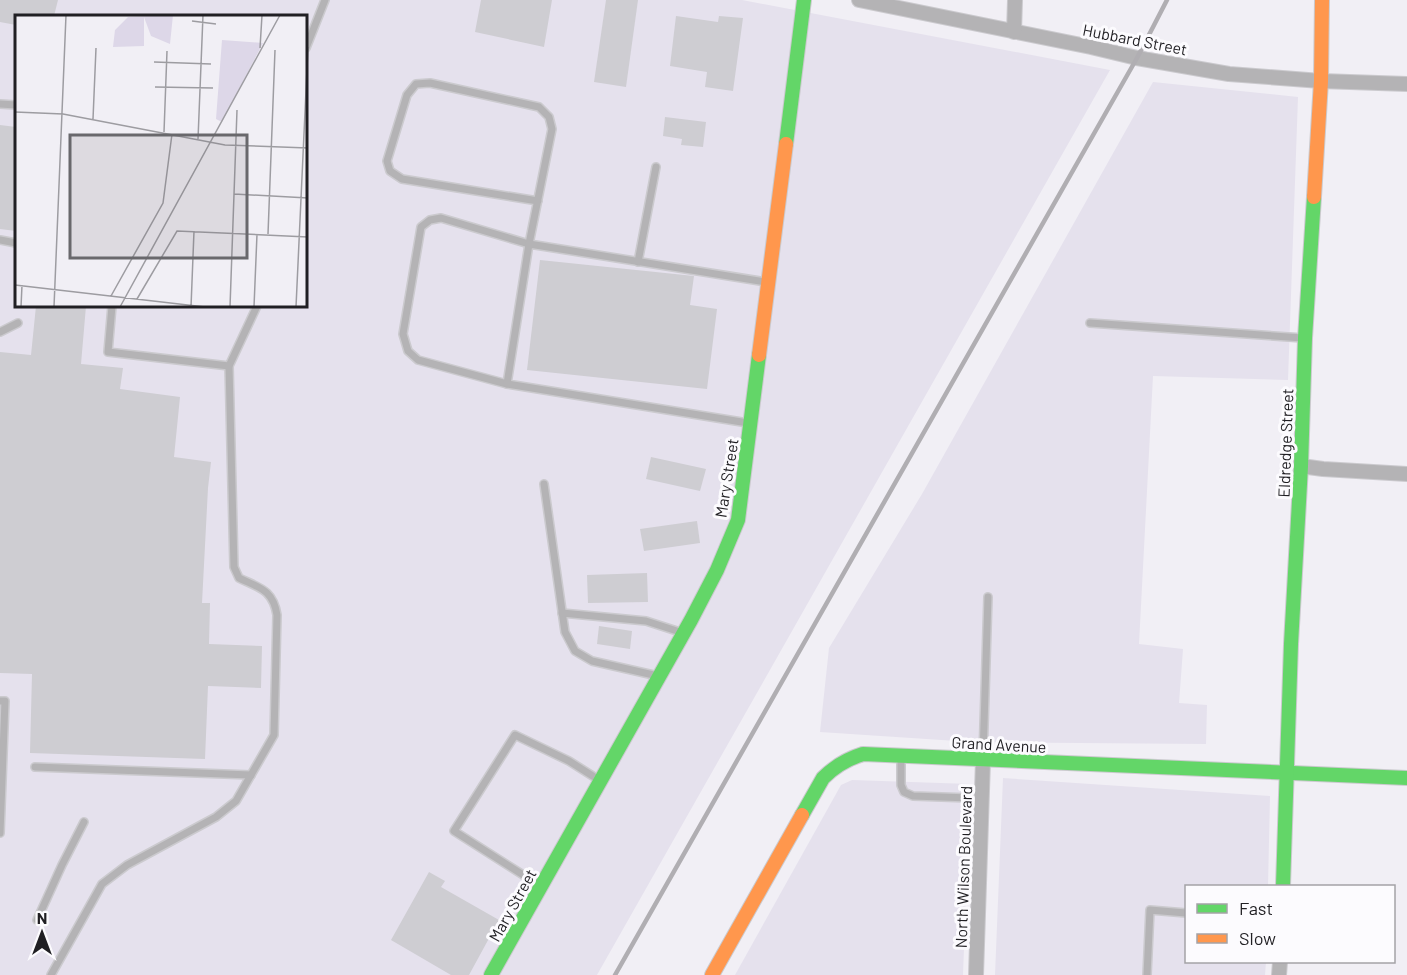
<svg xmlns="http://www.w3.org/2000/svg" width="1407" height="975" font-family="Barlow,sans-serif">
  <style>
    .built { fill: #e5e1ed; fill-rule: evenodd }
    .building { fill: #cecdd2 }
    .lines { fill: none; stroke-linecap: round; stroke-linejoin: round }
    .lane-casing { stroke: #cbcace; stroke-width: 10 }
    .street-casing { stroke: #cbcace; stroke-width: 16 }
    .fast-casing { stroke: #cbcace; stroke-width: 16 }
    .slow-casing { stroke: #cbcace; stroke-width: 16 }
    .lane { stroke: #b4b3b5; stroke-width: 7 }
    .street { stroke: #b4b3b5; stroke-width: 14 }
    .fast { stroke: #63d668; stroke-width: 14 }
    .slow { stroke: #ff974d; stroke-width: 14 }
    .rail { stroke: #b0aeb2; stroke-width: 4.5 }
    .labels { text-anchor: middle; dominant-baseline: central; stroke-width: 6; stroke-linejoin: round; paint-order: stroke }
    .street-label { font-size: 16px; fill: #201f23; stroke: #fcfbfe }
    .inset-road { fill: none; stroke: #9d9ca1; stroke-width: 1.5 }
    .view { fill: #69686c; fill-opacity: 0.15; stroke: #69686c; stroke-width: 3 }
    .inset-edge { fill: none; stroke: #201f23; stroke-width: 3 }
  </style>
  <rect width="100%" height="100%" fill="#f1eff5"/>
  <!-- built -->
  <g class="built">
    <path d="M0,0H742L1110,70L597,975H0ZM16,16H306V306H16Z"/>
    <path d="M1153,82L1298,97L1288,380L1153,376L1139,644L1183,649L1179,703L1207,705L1206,744L972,742L820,732L829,648L922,494Z"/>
    <path d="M1003,778L1270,796L1268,886H1186V962H1266L1265,975H995Z"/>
    <path d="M852,780L970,784L963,975H735L841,785Z"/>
  </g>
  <!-- building -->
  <g class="building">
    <path d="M0,0H58L54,16H16V25L0,22Z"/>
    <path d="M481,0H552L544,47L475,32Z"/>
    <path d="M606,0H638L626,87L594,82Z"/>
    <path d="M676,16L718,22L719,16L743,18L733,91L705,87L707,72L670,66Z"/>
    <path d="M665,117L706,122L703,147L681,145L682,139L663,136Z"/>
    <path d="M0,125L16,127V231L0,229Z"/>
    <path d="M540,260L694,276L690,305L717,309L707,389L527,370Z"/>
    <path d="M36,306H86L81,364L123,368L120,389L180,397L174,457L211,462L208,488L202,603H210L209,644L262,646L261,688L208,686L205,759L30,753L32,674L0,673V352L31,355Z"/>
    <path d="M651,457L706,469L700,491L646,479Z"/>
    <path d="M697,521L700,543L644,551L640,529Z"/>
    <path d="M647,573L648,602L588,603L587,575Z"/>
    <path d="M599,626L632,631L630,649L597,644Z"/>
    <path d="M429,872L445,881L441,887L499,920L469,975H451L391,940Z"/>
  </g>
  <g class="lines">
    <defs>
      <g id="lane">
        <path d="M306,48L325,0"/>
        <path d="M0,104L16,105"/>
        <path d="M0,240L16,243"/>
        <path d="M638,262L656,167"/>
        <path d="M112,306L108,352L229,366L257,306"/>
        <path d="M1090,323L1303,338"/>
        <path d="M0,332L18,323"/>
        <path d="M507,384L418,360L408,351L403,334L421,227L430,220L441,218L529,244L552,129L549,117L539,107L430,83L416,84L407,95L387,161L390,171L402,179L538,201"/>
        <path d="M748,423L507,384L529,244L766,282"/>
        <path d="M544,484L565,632L575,651L592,661L658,676"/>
        <path d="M562,613L646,621L680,632"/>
        <path d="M0,701H5L0,833"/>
        <path d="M901,757V785L904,792L913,796L970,798"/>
        <path d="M983,757L988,597"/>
        <path d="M35,767L251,775"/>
        <path d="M539,885L454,831L515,735L569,761L599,780"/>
        <path d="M37,920L62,865L84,822"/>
        <path d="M51,975L102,884L127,865L216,817L236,801L274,735L277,615C273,590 260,588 239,578L234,567L229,366"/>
        <path d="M1147,975L1150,910L1186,913"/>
      </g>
      <g id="street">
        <path d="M859,0L1091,47L1137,58L1229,74L1321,81L1407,84"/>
        <path d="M1014,32L1015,0"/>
        <path d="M1301,466L1323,469L1407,474"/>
        <path d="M976,975L983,760"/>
        <path d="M1279,975L1280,962"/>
      </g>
      <g id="fast">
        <path d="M786,144L804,0"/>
        <path d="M802,815L823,778C835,766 847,759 863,754L1407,778"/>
        <path d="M1283,886L1291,644L1301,466L1305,338L1314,197"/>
        <path d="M491,975L691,620L717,570L738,520L759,355"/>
      </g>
      <g id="slow">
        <path d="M1314,197L1321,81L1322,0"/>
        <path d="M759,355L786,144"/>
        <path d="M712,975L802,815"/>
      </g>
    </defs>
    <!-- lane casing -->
    <use href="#lane" class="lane-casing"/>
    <!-- street casing -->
    <use href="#street" class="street-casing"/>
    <!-- fast casing -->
    <use href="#fast" class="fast-casing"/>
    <!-- slow casing -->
    <use href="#slow" class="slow-casing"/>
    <!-- lane -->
    <use href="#lane" class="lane"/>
    <!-- street -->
    <use href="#street" class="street"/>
    <!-- fast -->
    <use href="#fast" class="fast"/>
    <!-- slow -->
    <use href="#slow" class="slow"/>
    <!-- rail -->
    <path class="rail" d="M615,975L1137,58L1167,0"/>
  </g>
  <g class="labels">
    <!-- street labels -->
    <g class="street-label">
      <text transform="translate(1135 39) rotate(11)">Hubbard Street</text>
      <text transform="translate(1285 443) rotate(-88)">Eldredge Street</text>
      <text transform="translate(726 478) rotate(-81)">Mary Street</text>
      <text transform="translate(999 744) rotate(3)">Grand Avenue</text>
      <text transform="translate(963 867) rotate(-88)">North Wilson Boulevard</text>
      <text transform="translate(512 905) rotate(-61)">Mary Street</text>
    </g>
  </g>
  <!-- overview -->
  <g transform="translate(15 15)">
    <rect width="292" height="292" fill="#f1eff5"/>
    <path d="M158,0L155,29L136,21L129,2V31L98,32L100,15L113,2ZM207,25L248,28L207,107L201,104Z" fill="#ddd7e8"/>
    <path class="inset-road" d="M177,6L201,9M245,33L247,0M139,47L196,49M140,72L198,73M0,97L48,99L210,130L293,133M78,104L81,33M149,117L152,36M183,124L188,0M219,179L293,183M253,219L260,35M0,270L190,292M96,281L148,188L157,119M122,284L162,216L293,222M6,292L7,270M39,292L51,0M105,292L265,0M176,292L179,216M215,292L222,95M239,292L242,219M281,292L293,32"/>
    <path class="view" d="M55,120H232V243H55Z"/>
    <rect width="292" height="292" class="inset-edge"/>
  </g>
  <!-- legend -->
  <rect x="1185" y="885" width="210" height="78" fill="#fcfbfe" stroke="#a4a3a6" stroke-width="1.5"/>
  <rect x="1197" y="904" width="30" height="9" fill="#63d668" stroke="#a4a3a6" stroke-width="1.5"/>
  <text x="1239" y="915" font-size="18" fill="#201f23">Fast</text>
  <rect x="1197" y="934" width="30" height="9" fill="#ff974d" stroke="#a4a3a6" stroke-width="1.5"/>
  <text x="1239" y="945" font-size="18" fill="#201f23">Slow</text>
  <!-- north arrow -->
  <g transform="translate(42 933)" stroke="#fcfbfe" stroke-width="4.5" paint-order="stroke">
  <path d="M0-4.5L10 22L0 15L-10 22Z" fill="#201f23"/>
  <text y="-9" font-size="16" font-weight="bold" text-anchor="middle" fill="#201f23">N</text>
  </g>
</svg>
